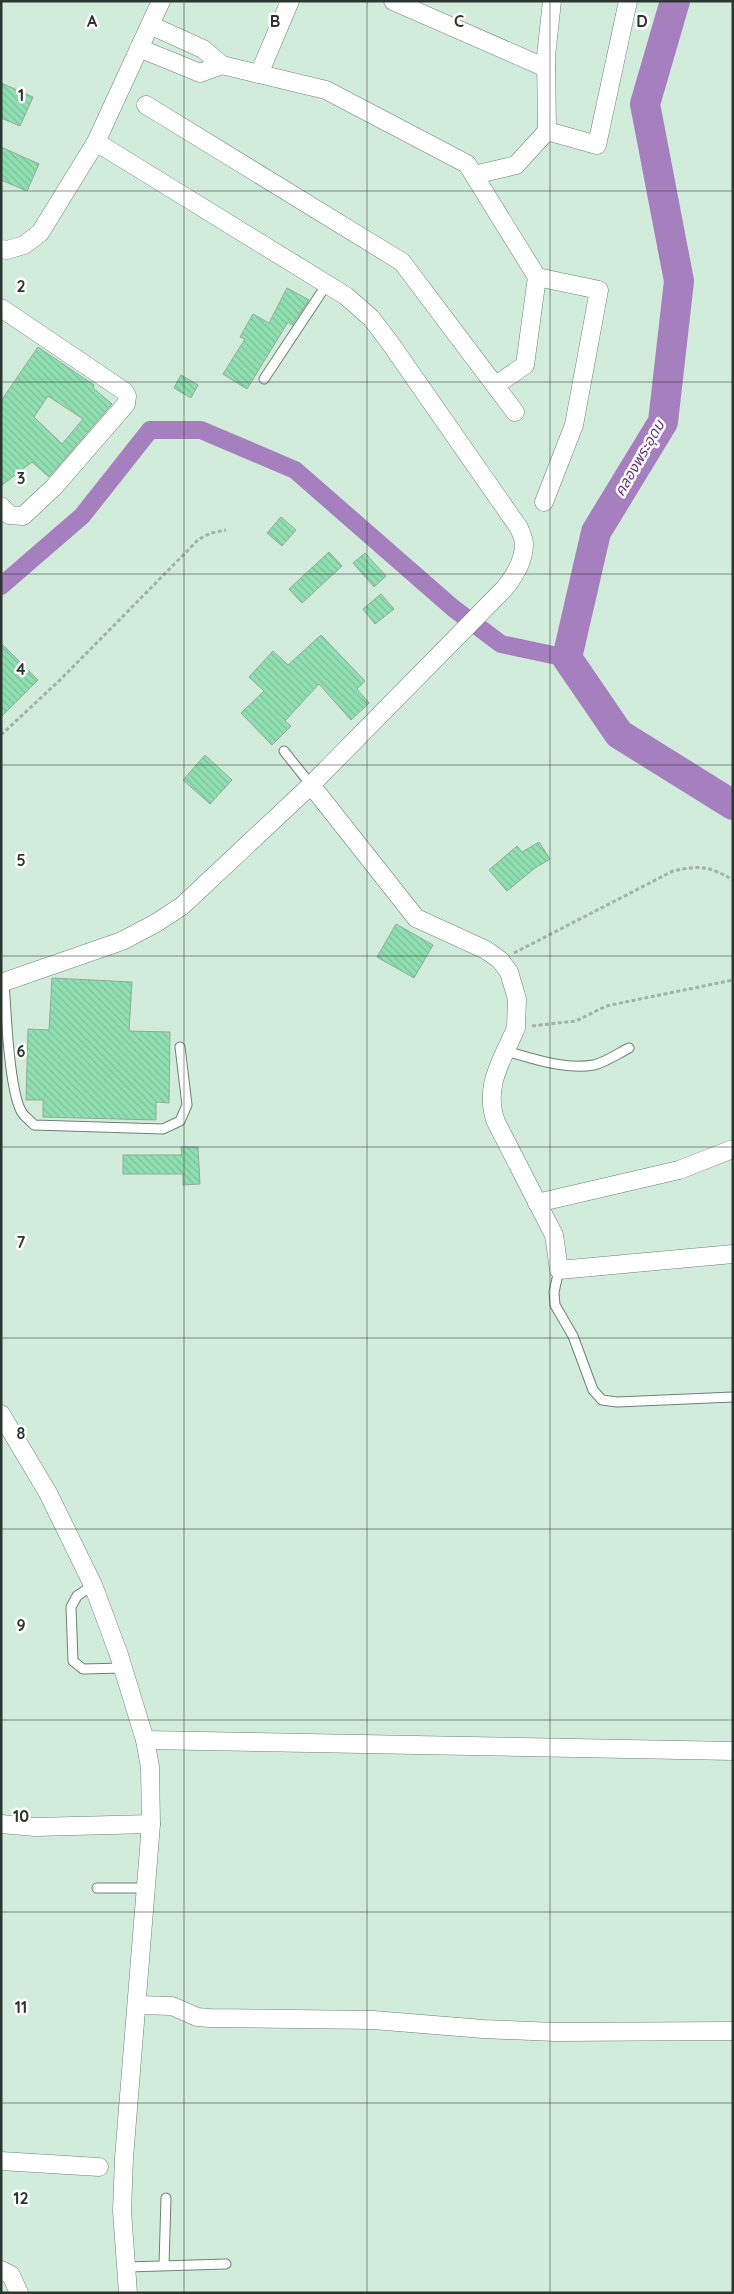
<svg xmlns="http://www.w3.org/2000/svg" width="734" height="2294" font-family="Quicksand,'Noto Sans Thai',sans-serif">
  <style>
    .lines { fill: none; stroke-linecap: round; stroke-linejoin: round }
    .canal { stroke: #a67fbf; stroke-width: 18 }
    .river { stroke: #a67fbf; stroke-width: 30 }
    .building { fill: url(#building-back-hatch); stroke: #92aa9b; fill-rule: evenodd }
    .lane-casing { stroke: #6b8274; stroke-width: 11 }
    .street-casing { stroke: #6b8274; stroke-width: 19 }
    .path { stroke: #9fb4a6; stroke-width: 3; stroke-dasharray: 4 2.5; stroke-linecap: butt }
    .lane { stroke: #fff; stroke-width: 9 }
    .street { stroke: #fff; stroke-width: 18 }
    .grid { fill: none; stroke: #2c3630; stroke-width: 1; stroke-opacity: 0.55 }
    .labels { text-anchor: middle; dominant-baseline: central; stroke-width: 5; stroke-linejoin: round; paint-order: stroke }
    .water-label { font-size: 15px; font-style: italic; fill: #653380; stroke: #fff }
    .grid-label { font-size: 16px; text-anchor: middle; font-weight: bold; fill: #2c3630; stroke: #fff; stroke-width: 5; stroke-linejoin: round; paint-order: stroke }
  </style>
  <defs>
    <pattern id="building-back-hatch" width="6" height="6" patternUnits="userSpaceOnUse" patternTransform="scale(1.25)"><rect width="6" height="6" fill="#90dfb1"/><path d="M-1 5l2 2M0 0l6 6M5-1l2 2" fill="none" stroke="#7cc099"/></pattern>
  </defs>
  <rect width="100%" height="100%" fill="#d2ecdb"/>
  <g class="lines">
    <!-- canal -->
    <path class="canal" d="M1,586L82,516L150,430H201L295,470L453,608L501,644L567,658"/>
    <!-- river -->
    <path class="river" d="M675,1L645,104L679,281L663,422L596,532L567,658L619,734L733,805"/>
  </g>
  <!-- building -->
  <g class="building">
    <path d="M1,83L33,97L20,126L1,118Z"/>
    <path d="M1,147L39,164L27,191L1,180Z"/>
    <path d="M287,288L309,300L292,325L288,322L247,389L223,374L245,339L240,337L253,314L269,323Z"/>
    <path d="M38,347L94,385L93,388L112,404L49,477L32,462L1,486V401ZM48,396L83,419L62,444L34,417Z"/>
    <path d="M181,375L198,385L191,398L174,388Z"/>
    <path d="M281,517L296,530L282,546L267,533Z"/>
    <path d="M329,552L342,566L302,603L289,589Z"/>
    <path d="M365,553L386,576L374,587L353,563Z"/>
    <path d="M381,594L394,609L375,624L363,609Z"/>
    <path d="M321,635L365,681L357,689L369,703L351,720L319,684L285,721L291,726L272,745L241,713L264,691L249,677L273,651L288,665Z"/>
    <path d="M1,643L38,680L1,717Z"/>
    <path d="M205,755L232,780L210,804L183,780Z"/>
    <path d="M539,842L550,859L535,868L507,891L489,870L517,846L522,852Z"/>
    <path d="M396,924L433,945L414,978L377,957Z"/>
    <path d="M52,978L132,982L129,1031L170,1032L169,1103L156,1102V1120L43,1117V1100H26L28,1029L49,1030Z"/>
    <path d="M181,1147H198L200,1184L183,1185V1174H123V1155H182Z"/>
  </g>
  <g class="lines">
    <defs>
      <g id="lane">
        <path d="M264,379L327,284"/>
        <path d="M284,751L311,785"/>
        <path d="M4,982C6,1008 9,1096 23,1114C26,1118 31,1121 34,1125L163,1129L180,1121L187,1105L180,1047"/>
        <path d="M506,1051C534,1059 565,1070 594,1065C606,1062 619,1053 629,1048"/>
        <path d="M559,1270L554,1292L555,1305L573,1336L593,1390L602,1400L617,1402L733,1397"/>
        <path d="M93,1585L77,1596L71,1607L73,1661L83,1669L123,1668"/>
        <path d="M97,1888H147"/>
        <path d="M164,2265L166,2198"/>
        <path d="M127,2267L226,2264"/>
      </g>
      <g id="street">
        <path d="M393,1L546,68"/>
        <path d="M139,48L200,73L222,65L203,49L150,25"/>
        <path d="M222,65L326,90L467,164L537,277L525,365L496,385"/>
        <path d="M259,74L290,1"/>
        <path d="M146,105L402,262L515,412"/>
        <path d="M547,131L546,56L552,1"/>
        <path d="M474,175L516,165L547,131L597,145L628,1"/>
        <path d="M1,249L7,250L24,245L40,233L96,142L161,1"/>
        <path d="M537,277L599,290L574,425L544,502"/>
        <path d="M1,308L124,391L127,396L126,404L54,487L23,516L9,515L1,506"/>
        <path d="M311,785L416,918L486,950L500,960L509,972L517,999L516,1028C502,1060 483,1087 496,1122L554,1235L559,1270L733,1254"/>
        <path d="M1,983L122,941L156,923L182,906L311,785L504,589C514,577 524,560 524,544C524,539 521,533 519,528L388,340L371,318L346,296L96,142"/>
        <path d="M537,1203L679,1170L733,1149"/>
        <path d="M1,1414L48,1493L93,1585L119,1655L145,1740L150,1767L151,1824L124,2158L122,2211L128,2293"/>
        <path d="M145,1740L733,1751"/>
        <path d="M1,1824L35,1827L151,1824"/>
        <path d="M137,2005L172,2006L197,2017L210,2018L373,2020L483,2029L555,2032L733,2031"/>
        <path d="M1,2161L99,2167"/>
        <path d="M1,2270L11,2275L19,2293"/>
      </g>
    </defs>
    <!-- lane casing -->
    <use href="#lane" class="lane-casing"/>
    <!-- street casing -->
    <use href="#street" class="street-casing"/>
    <!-- path -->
    <g class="path">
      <path d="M1,735L61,679L199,539L211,533L226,530"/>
      <path d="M514,953L673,871C699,865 710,866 733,880"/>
      <path d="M532,1026L576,1021L606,1006L733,980"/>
    </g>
    <!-- lane -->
    <use href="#lane" class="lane"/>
    <!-- street -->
    <use href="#street" class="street"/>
  </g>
  <!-- grid -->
  <path class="grid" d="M184,1V2293M367,1V2293M550,1V2293M1,191H733M1,382H733M1,574H733M1,765H733M1,956H733M1,1147H733M1,1338H733M1,1529H733M1,1720H733M1,1912H733M1,2103H733"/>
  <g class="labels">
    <!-- water labels -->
    <g class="water-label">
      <text transform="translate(639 458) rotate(-60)">คลองพระอุดม</text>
    </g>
  </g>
  <g class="grid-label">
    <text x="92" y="27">A</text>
    <text x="275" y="27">B</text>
    <text x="459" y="27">C</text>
    <text x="642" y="27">D</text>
    <text x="21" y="101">1</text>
    <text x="21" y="292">2</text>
    <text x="21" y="484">3</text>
    <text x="21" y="675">4</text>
    <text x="21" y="866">5</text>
    <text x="21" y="1057">6</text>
    <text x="21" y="1248">7</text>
    <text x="21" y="1439">8</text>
    <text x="21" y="1631">9</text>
    <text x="21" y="1822">10</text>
    <text x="21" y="2013">11</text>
    <text x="21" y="2204">12</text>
  </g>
  <!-- border -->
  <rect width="734" height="2294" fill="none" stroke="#2c3630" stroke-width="5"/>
</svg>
